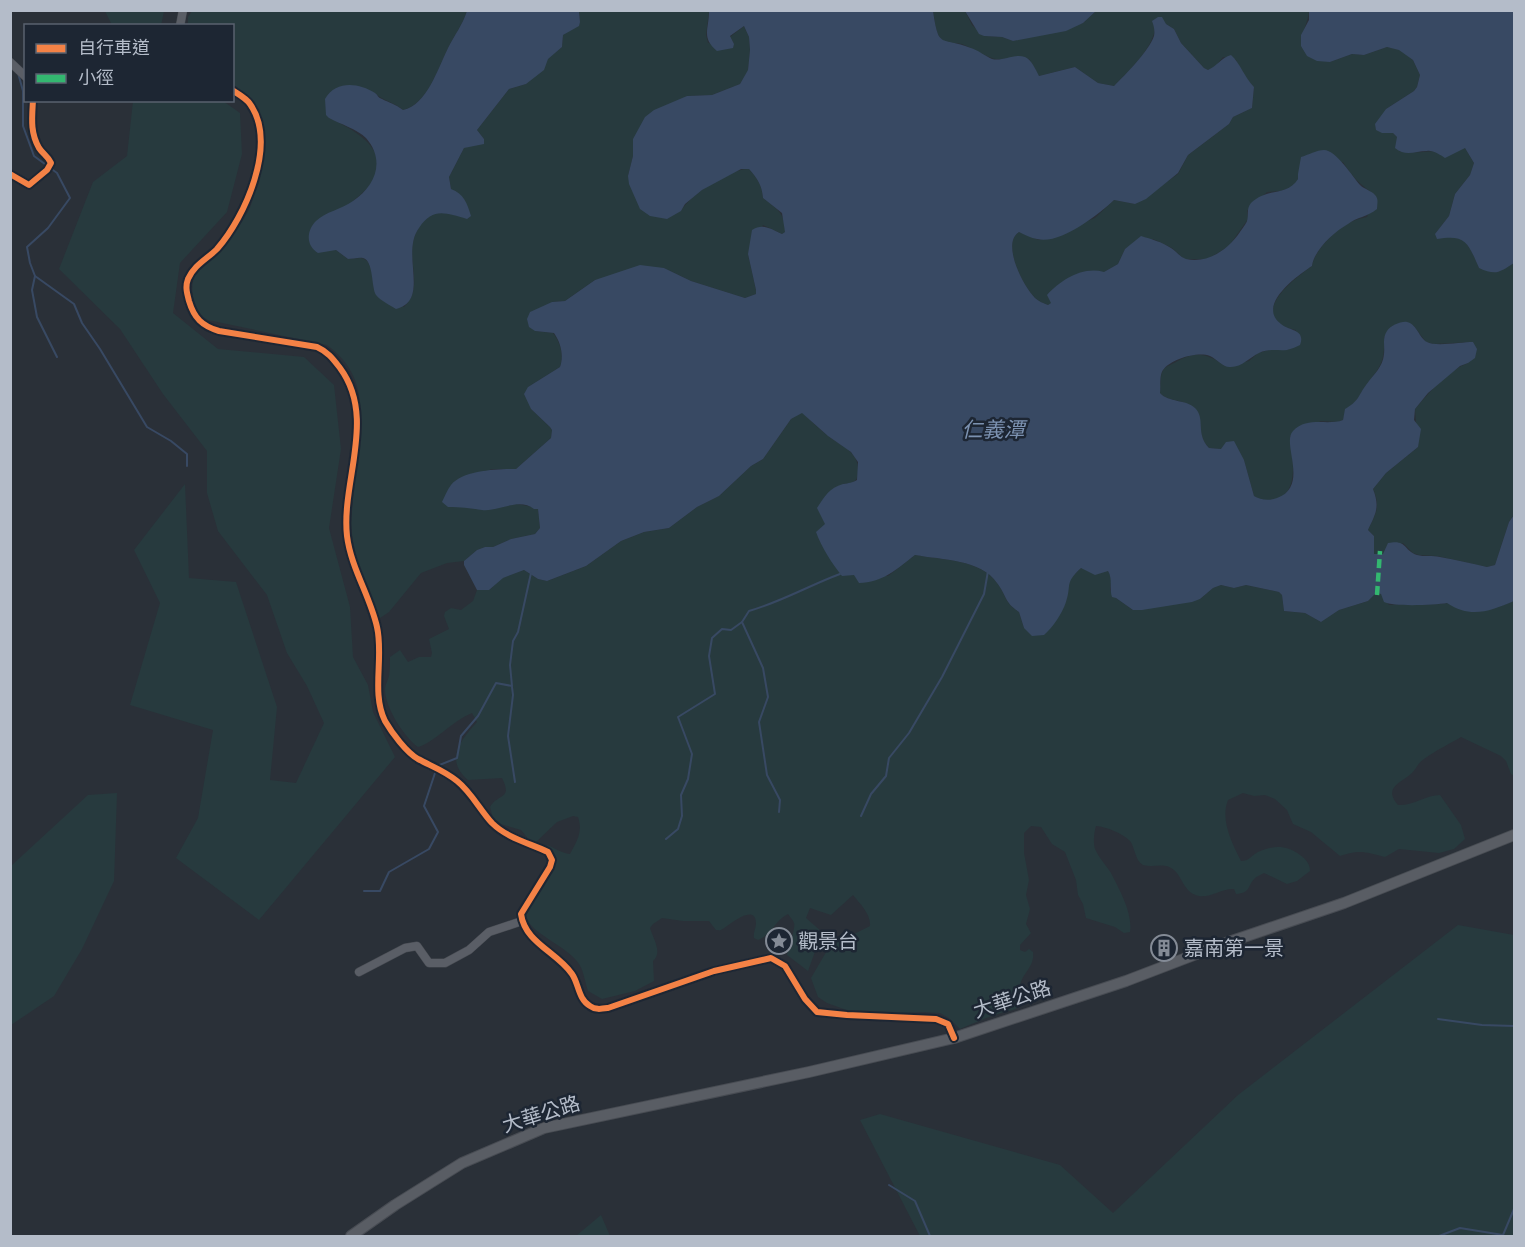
<svg xmlns="http://www.w3.org/2000/svg" width="1525" height="1247" font-family="Roboto,'Noto Sans TC',sans-serif">
  <style>
    .green { fill: #273a3e }
    .water { fill: #384963 }
    .lines { fill: none; stroke-linecap: round; stroke-linejoin: round }
    .stream { stroke: #384963; stroke-width: 2 }
    .minor-casing { stroke: #484c53; stroke-width: 9 }
    .secondary-casing { stroke: #484c53; stroke-width: 12 }
    .minor { stroke: #5a5e66; stroke-width: 8 }
    .secondary { stroke: #595d64; stroke-width: 10 }
    .quiet { stroke: #33b770; stroke-width: 4.5; stroke-dasharray: 9 4.5; stroke-linecap: butt }
    .cycleway-casing { stroke: #1d2633; stroke-width: 10 }
    .cycleway { stroke: #f48246; stroke-width: 6 }
    .labels { text-anchor: middle; dominant-baseline: central; stroke-width: 5; stroke-linejoin: round; paint-order: stroke }
    .poi-label { font-size: 20px; fill: #b4bcc9; stroke: #1d2633; text-anchor: start }
    .street-label { font-size: 20px; fill: #b4bcc9; stroke: #1d2633 }
    .water-label { font-size: 21px; font-style: italic; fill: #7c92b1; stroke: #1d2633 }
  </style>
  <rect width="100%" height="100%" fill="#2a3038"/>
  <!-- green -->
  <g class="green">
    <path d="M288,10L467,11C462,26 455,34 448,48C438,68 428,104 403,110C394,102 383,101 375,93L329,118C352,129 393,149 372,182C367,191 353,199 350,205C343,218 340,235 336,250L348,259C352,259 361,257 364,259C373,263 373,281 374,289L404,307C428,283 399,255 421,224C434,206 449,214 467,218L451,189L449,177L464,148L484,139L477,130L509,89L526,84L547,59L562,47L563,35L580,22L579,11H709L706,35L708,43L734,44L730,37L744,26L749,37L750,50L748,71L740,84L712,95L687,96L633,139V156L628,176L681,211C690,195 730,168 749,169C757,178 762,185 763,198C776,208 786,214 785,232L782,234L763,225L748,254L756,290V294L745,298L691,281L664,268L595,280L565,301L552,302L535,331L553,333C561,343 564,356 560,367L528,387L531,409L550,427L552,430L551,438L516,469H491L448,507H474L483,510L517,504L538,508L540,528L535,534L511,539L493,547H485L477,550L464,561L447,563L421,573L389,612L380,618L376,616C365,585 353,556 351,524L360,407C360,382 348,360 327,345L208,320C192,313 188,284 197,271C206,258 220,249 230,238C236,231 241,223 246,215C259,196 268,128 257,107C252,98 240,92 233,86L232,26H188V17L192,11Z"/>
    <path d="M105,11H164L161,26L112,25Z"/>
    <path d="M933,11H965L972,25L984,36L1002,37L1013,41L1083,23L1096,11H1309C1308,23 1301,33 1301,46L1330,62L1352,54L1364,55L1387,47L1399,49L1413,60L1420,75L1417,87L1414,91L1386,109L1382,133H1393L1397,137L1399,151C1416,155 1446,149 1465,148L1474,163L1470,175L1455,194L1449,216L1436,233L1437,238C1443,238 1451,235 1457,237C1468,240 1475,258 1479,268L1498,272L1514,263V515L1509,522L1495,565L1487,567L1437,556L1419,555L1413,553L1403,543L1383,554H1373L1374,536L1368,530C1376,513 1381,507 1373,489L1386,473L1418,447L1415,409C1429,393 1447,371 1468,363L1473,342L1434,344L1426,342L1413,325L1384,337C1385,361 1381,366 1367,384C1358,396 1360,400 1346,409L1343,420L1338,422L1321,421L1290,436C1292,456 1301,495 1273,500C1267,501 1259,500 1254,496L1244,460L1221,449L1209,448C1194,432 1207,419 1191,406C1182,399 1168,402 1160,393C1161,387 1159,375 1164,369C1166,366 1173,364 1176,362C1196,350 1208,354 1225,366L1249,361L1258,353L1272,349L1288,350L1296,330C1292,329 1286,328 1282,325C1254,308 1298,276 1312,266C1314,251 1335,230 1349,223C1354,220 1362,218 1367,217L1375,195C1362,186 1351,176 1343,162L1298,179L1294,186L1281,191L1267,192L1247,211L1248,219L1229,246L1208,259H1184L1172,248L1153,239L1125,249L1118,264L1048,305C1043,303 1038,301 1035,298C1023,286 1001,243 1019,232L1039,240L1095,218L1114,200L1135,204L1178,174L1188,155L1229,124L1233,117L1252,108L1254,87L1245,78L1236,60L1223,57L1215,67L1208,70L1204,68L1181,43L1174,29L1166,24L1155,29C1152,49 1128,72 1114,86L1098,83L1075,67L1039,76L1029,59C1016,56 1008,59 996,59C990,59 970,47 962,44C956,42 948,45 943,41C935,35 935,20 933,11Z"/>
    <path d="M133,101H223L240,113L242,154L227,212L180,263L173,313L218,349L304,357L334,385L341,449L329,528L350,607L353,657L368,685L373,712L395,757L259,920L176,858L198,818L213,730L130,705L160,603L134,550L185,484L189,578L236,582L277,707L270,780L296,783L324,723L307,686L287,653L267,595L218,531L207,493V451L163,394L120,329L59,269L93,182L127,156Z"/>
    <path d="M802,412C810,420 818,428 827,435C841,447 859,450 858,472C857,483 853,483 843,484L854,575L888,576L915,555C942,560 981,559 997,583C1007,596 1004,602 1019,612L1024,628L1066,602L1069,580L1081,568L1107,570L1112,577L1110,590L1116,598L1133,610L1200,599L1213,588L1221,585L1234,588L1246,585L1279,592L1282,595L1284,611L1305,613L1321,622L1339,610L1368,601L1376,593L1381,594L1389,605C1409,603 1428,606 1448,603C1467,616 1494,609 1514,601V776L1511,774L1506,761L1501,756L1461,737C1449,744 1435,751 1424,759C1418,763 1416,769 1412,773C1400,784 1383,787 1398,805C1413,806 1426,795 1440,795L1461,825L1465,839L1454,849L1439,853L1399,849L1385,857C1366,852 1360,849 1340,856L1311,832L1293,824L1287,810L1275,799L1265,795L1254,796L1243,793L1228,800C1220,820 1232,843 1241,861C1249,861 1251,856 1258,852C1273,845 1287,845 1300,855C1306,859 1310,864 1310,871L1297,881L1287,884L1264,873C1261,875 1257,876 1255,878C1247,886 1251,893 1236,894L1234,889C1222,888 1211,898 1199,896C1184,893 1183,878 1174,870C1165,862 1154,868 1143,865C1135,861 1135,847 1130,841C1122,833 1107,827 1096,826C1094,832 1093,843 1095,849C1099,858 1106,865 1111,873C1119,889 1133,913 1130,932L1124,933L1115,927L1086,918L1083,904L1078,895L1076,880L1065,852L1052,844L1041,827L1031,826L1024,833V853L1029,880L1026,895L1030,909L1026,924L1031,933L1020,945V950L1025,952L1029,949L1033,952C1035,965 1025,971 1021,982C1018,989 1023,998 1020,1005C1018,1009 1013,1010 1008,1011C992,1015 976,1022 960,1029L949,1018L940,1013L923,1012L880,1014L852,1012L827,1003L818,997L811,978L832,942L842,940L870,926C871,914 860,904 853,895L831,915L810,908L806,918L822,932L808,971L787,955C788,948 796,928 794,923C793,920 790,917 788,914C773,922 774,933 758,940L754,938C753,932 756,929 756,923C755,901 725,929 721,930C719,931 718,930 716,930L709,921H683L662,918L653,924L650,928C653,938 663,953 653,961L654,981L635,991L602,999L588,991C585,982 584,972 579,964C567,945 531,935 525,915L541,883L553,870L554,865L547,845C555,848 561,853 570,854C577,841 583,832 578,817L573,816L557,822L536,842H531L521,830L494,822L490,807C498,793 513,800 502,778L468,780C444,759 461,740 477,722L472,713C452,721 435,742 418,747C404,737 385,707 385,690C385,685 388,680 389,676C390,670 390,663 390,657L400,650L408,662L419,657H431L432,653L429,639L449,629L444,616L445,612L451,608L461,610L473,601L477,590H489L502,578L524,570L538,579L547,581L586,566L621,541L644,532L669,528L697,507L719,496L751,466L763,459L791,419Z"/>
    <path d="M117,793L114,881L82,949L54,996L11,1025V866L88,795Z"/>
    <path d="M1458,925L1514,935V1236H920L860,1120L880,1114L1060,1165L1113,1213L1238,1095Z"/>
    <path d="M601,1215L610,1236H576Z"/>
  </g>
  <!-- water -->
  <g class="water">
    <path d="M467,11H579L580,22L579,26L563,35L562,47L548,59L544,70L526,84L509,89L477,130L484,139V144L464,148L449,177L451,189C464,194 467,203 471,216L467,219C445,213 433,207 419,228C400,254 431,300 396,309C390,305 381,301 376,295C371,287 374,261 363,258C359,257 352,259 348,259L336,250L318,253C306,246 306,231 316,221C325,212 342,209 353,201C375,186 386,161 366,138C357,129 340,124 329,118L326,115L325,99C336,80 359,83 375,93C379,96 377,97 382,99C390,103 395,104 403,110C427,105 438,68 448,48C455,34 462,26 467,11Z"/>
    <path d="M709,11H933C939,50 940,36 971,48C978,50 985,56 992,59C1002,62 1014,53 1025,57C1031,59 1036,70 1039,76L1075,67L1098,83L1114,86C1125,75 1149,51 1154,36C1155,31 1154,26 1152,21L1158,17H1162L1166,24L1174,29L1181,43L1204,68L1208,70C1217,66 1221,58 1231,55C1241,64 1244,77 1254,87L1252,108L1233,117L1229,124L1188,155L1178,173L1146,199L1135,204L1114,200C1098,215 1060,245 1037,239C1031,238 1025,235 1019,232C1001,243 1023,286 1035,298C1038,301 1043,303 1048,305L1051,303L1047,295C1061,280 1082,266 1104,272L1118,264L1125,249L1141,236C1151,239 1162,242 1171,248C1176,251 1180,257 1186,259C1207,264 1228,250 1240,232C1242,229 1246,224 1247,221C1249,215 1246,209 1251,203C1267,187 1287,197 1298,179V174L1301,157C1308,155 1317,150 1324,150C1336,150 1353,177 1360,185C1364,189 1372,191 1375,195C1379,199 1377,204 1377,209C1367,217 1357,217 1348,224C1334,232 1314,250 1312,266C1297,276 1256,305 1281,324C1289,331 1306,329 1300,345C1296,347 1291,349 1287,350C1277,351 1269,348 1259,353C1250,357 1242,367 1231,367C1223,368 1217,359 1210,356C1198,351 1171,359 1163,370C1159,376 1161,387 1160,393C1169,403 1186,399 1195,408C1206,419 1195,433 1209,448L1221,449L1226,442L1234,441L1244,460L1254,496C1260,500 1270,501 1277,498C1310,486 1281,443 1293,431C1307,416 1328,426 1343,420L1345,409C1359,401 1358,396 1366,385C1374,374 1383,367 1384,354C1385,346 1382,338 1387,331C1390,326 1401,321 1407,322C1417,324 1419,338 1427,342C1435,347 1462,342 1473,342L1477,349L1475,358L1468,363L1460,366L1428,393L1415,409L1414,420L1421,429L1418,447L1386,473L1373,489C1380,507 1376,513 1368,530L1374,536V554H1383L1388,543C1407,539 1403,550 1417,555C1424,557 1433,555 1440,557C1456,560 1471,563 1487,567L1495,565L1509,522L1514,515V601C1490,611 1471,619 1447,603C1435,605 1394,607 1384,602L1381,594L1376,593L1368,601L1339,610L1321,622L1305,613L1284,611L1282,595L1279,592L1246,585L1234,588L1221,585L1213,588L1200,599L1192,602L1142,610H1133L1116,598L1112,597C1109,588 1113,579 1108,571L1095,575L1081,568C1064,584 1072,584 1066,602C1062,614 1053,627 1044,635L1032,636L1024,628L1019,612C1004,602 1007,596 997,583C981,559 942,560 915,555C897,569 882,583 859,583L854,575L842,576C831,562 822,548 816,532L825,524L817,508C825,496 829,488 843,484C849,483 852,483 857,480L858,462L851,452L828,436L802,413L791,419L763,459L751,466L719,496L697,507L669,528L644,532L621,541L586,566L547,581L538,579L524,570L503,578L489,590H477L464,565V561L477,550L485,547H493L511,539L535,534L540,528L538,509H534C519,497 498,512 482,510C469,508 461,507 448,507L442,502C445,496 447,490 451,485C463,470 498,469 516,469L551,438L552,430L550,427L531,409L524,394L528,387L560,367C564,356 561,343 554,333L535,331L529,327L527,319L530,312L552,302L565,301L595,280L640,265L664,268L691,281L745,298L756,294V290L748,254L752,230C763,223 771,229 782,234L785,232L782,213L763,198C762,185 757,178 749,169H741L702,190L685,204L681,211L667,219L650,216L640,209L629,184L628,176L633,156V139L645,117L654,110L687,96L712,95L740,84L748,70L750,50L749,37L744,26L730,36L734,44L733,48L717,51C701,37 709,30 709,11Z"/>
    <path d="M965,11H1096L1083,23L1066,31L1013,41L1002,37L984,36L979,34Z"/>
    <path d="M1309,11H1514V263C1500,272 1496,276 1479,268C1468,243 1466,234 1437,239L1435,234L1449,216L1455,194L1470,175L1474,163L1465,148L1445,158C1440,155 1433,150 1427,151C1415,151 1406,157 1395,148L1397,137L1393,133H1382L1376,130L1375,124L1386,109L1414,91L1417,87L1420,75L1413,60L1399,50L1387,47L1364,55L1352,54L1330,62L1317,61L1307,56L1301,46V35L1309,20Z"/>
  </g>
  <g class="lines">
    <!-- stream -->
    <g class="stream">
      <path d="M18,73L23,91V126L34,156L57,173L70,198L48,228L27,247L30,263L35,276L32,290L37,317L57,357"/>
      <path d="M35,276L74,304L82,323L100,349L147,427L171,441L187,454V466"/>
      <path d="M512,687L513,695L508,736L515,782"/>
      <path d="M437,766L457,758L461,736L478,716L496,683L512,686L510,665L513,641L518,632L531,573"/>
      <path d="M779,812L780,800L767,775L759,722L768,697L763,668L742,622L749,611C781,602 810,585 840,574"/>
      <path d="M861,816L871,794L886,776L889,758L909,733L942,677L984,594L988,571"/>
      <path d="M666,839L678,829L682,816L681,795L688,779L692,754L678,717L715,694L709,656L712,638L722,629L731,630L742,622"/>
      <path d="M364,891H380L389,872L429,849L438,832L424,806L435,773"/>
      <path d="M1438,1019L1482,1025L1514,1026"/>
      <path d="M889,1185L915,1201L930,1236"/>
      <path d="M1439,1236L1460,1228L1503,1235L1514,1209"/>
    </g>
    <defs>
      <g id="minor">
        <path d="M180,26L183,10"/>
        <path d="M10,62L26,77"/>
        <path d="M232,90C238,94 246,98 250,104C278,144 245,217 217,249C207,259 194,265 188,279C185,287 187,293 189,301C194,318 202,326 219,331L317,347C328,352 333,359 340,368C377,418 341,481 347,536C351,568 370,596 377,627C384,657 371,693 385,721C392,733 406,752 418,759C431,766 445,771 457,781C471,792 480,810 492,823C507,838 529,843 548,852L552,860L550,867L521,914C525,943 557,952 572,974C579,984 578,999 590,1006C595,1010 601,1009 608,1008L714,971L771,958L785,966L805,999L817,1012L847,1015L936,1019L948,1024L954,1038"/>
        <path d="M10,174L29,185L47,170L51,163C48,156 43,154 39,148C30,132 32,118 33,100"/>
        <path d="M359,972L405,948L417,946L429,963H445L469,950L489,932L522,921"/>
      </g>
      <path id="secondary" d="M351,1236L395,1205L462,1163L544,1128L809,1072L954,1038L1126,981L1220,945L1344,903L1514,835"/>
    </defs>
    <!-- minor casing -->
    <use href="#minor" class="minor-casing"/>
    <!-- secondary casing -->
    <use href="#secondary" class="secondary-casing"/>
    <!-- minor -->
    <use href="#minor" class="minor"/>
    <!-- secondary -->
    <use href="#secondary" class="secondary"/>
    <!-- quiet -->
    <path class="quiet" d="M1377,595L1380,551"/>
    <defs>
      <g id="cycleway">
        <path d="M232,90C238,94 246,98 250,104C278,144 245,217 217,249C207,259 194,265 188,279C185,287 187,293 189,301C194,318 202,326 219,331L317,347C328,352 333,359 340,368C377,418 341,481 347,536C351,568 370,596 377,627C384,657 371,693 385,721C392,733 406,752 418,759C431,766 445,771 457,781C471,792 480,810 492,823C507,838 529,843 548,852L552,860L550,867L521,914C525,943 557,952 572,974C579,984 578,999 590,1006C595,1010 601,1009 608,1008L714,971L771,958L785,966L805,999L817,1012L847,1015L936,1019L948,1024L954,1038"/>
        <path d="M10,174L29,185L47,170L51,163C48,156 43,154 39,148C30,132 32,118 33,100"/>
      </g>
    </defs>
    <!-- cycleway casing -->
    <use href="#cycleway" class="cycleway-casing"/>
    <!-- cycleway -->
    <use href="#cycleway" class="cycleway"/>
  </g>
  <!-- icons -->
  <defs>
    <symbol id="sight-ring" viewBox="-11 -11 22 22"><circle r="9.5" fill="#1d2633" stroke="#848b96" stroke-width="1.5"/><path d="M0-6L1.8-2.2L6-1.7L2.9 1.2L3.7 5.4L0 3.3L-3.7 5.4L-2.9 1.2L-6-1.7L-1.8-2.2Z" fill="#848b96"/></symbol>
    <symbol id="building-ring" viewBox="-11 -11 22 22"><circle r="9.5" fill="#1d2633" stroke="#848b96" stroke-width="1.5"/><path d="M-4-6H4V6H1V3H-1V6H-4ZM-2.5-4.3h1.7v1.8h-1.7ZM.8-4.3h1.7v1.8H.8ZM-2.5-1h1.7V.8h-1.7ZM.8-1h1.7V.8H.8Z" fill="#848b96"/></symbol>
  </defs>
  <g fill-rule="evenodd">
    <use href="#sight-ring" x="764" y="926" width="30" height="30"/>
    <use href="#building-ring" x="1149" y="933" width="30" height="30"/>
  </g>
  <g class="labels">
    <!-- poi labels -->
    <g class="poi-label">
      <text x="798" y="941">觀景台</text>
      <text x="1184" y="948">嘉南第一景</text>
    </g>
    <!-- street labels -->
    <g class="street-label">
      <text transform="translate(1012 999) rotate(-18)">大華公路</text>
      <text transform="translate(541 1114) rotate(-17)">大華公路</text>
    </g>
    <!-- water labels -->
    <g class="water-label">
      <text x="993" y="430">仁義潭</text>
    </g>
  </g>
  <!-- border -->
  <rect width="1525" height="1247" fill="none" stroke="#b4bcc9" stroke-width="24"/>
  <!-- legend -->
  <rect x="24" y="24" width="210" height="78" fill="#1d2633" stroke="#59626f" stroke-width="1.5"/>
  <rect x="36" y="44" width="30" height="9" fill="#f48246" stroke="#59626f" stroke-width="1.5"/>
  <text x="78" y="54" font-size="18" fill="#b4bcc9">自行車道</text>
  <rect x="36" y="74" width="30" height="9" fill="#33b770" stroke="#59626f" stroke-width="1.5"/>
  <text x="78" y="84" font-size="18" fill="#b4bcc9">小徑</text>
</svg>
